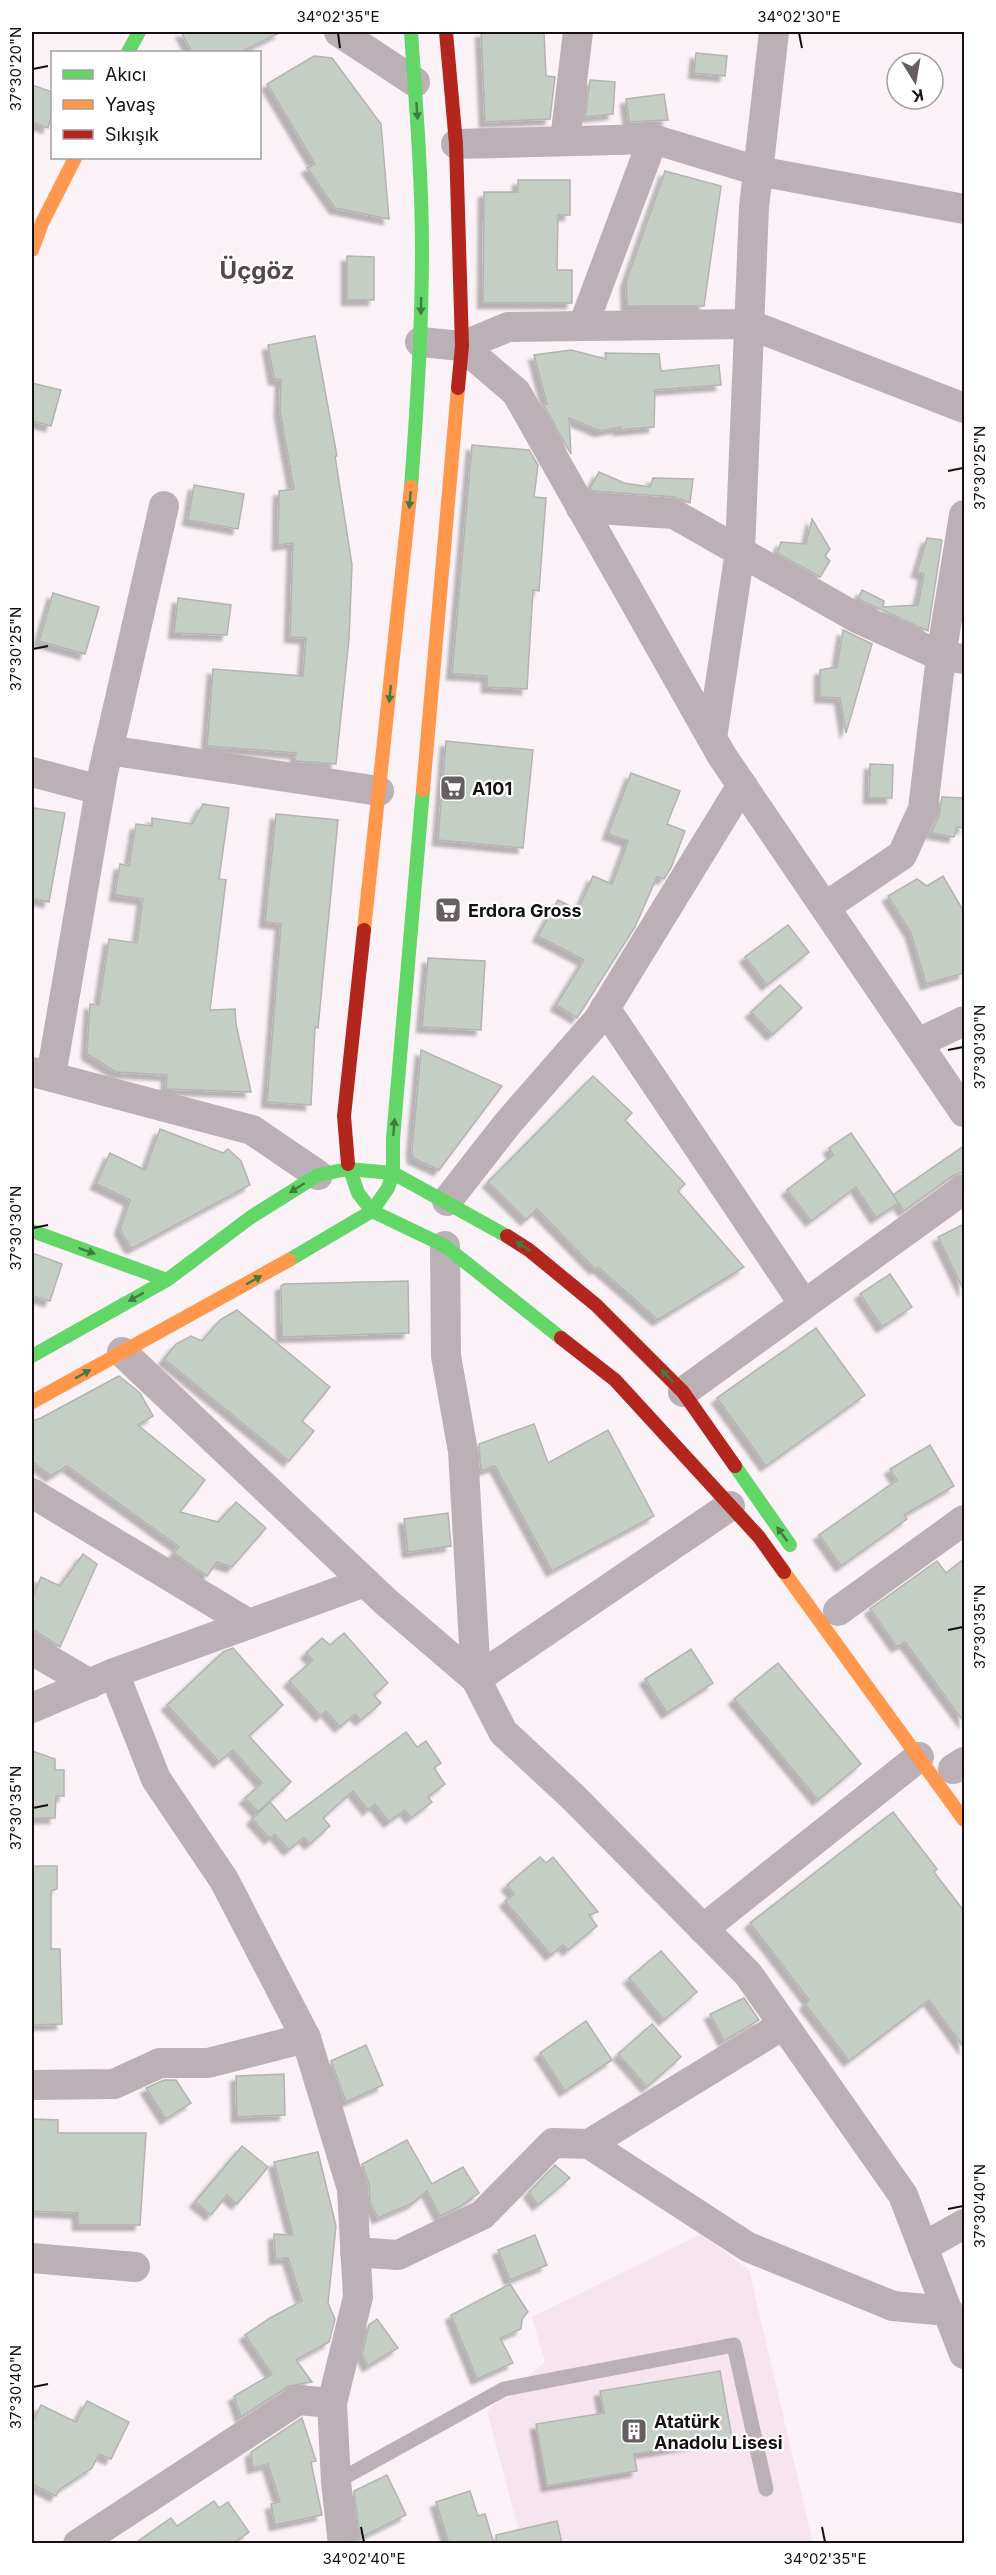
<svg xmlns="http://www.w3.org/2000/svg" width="996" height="2575" font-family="Inter,sans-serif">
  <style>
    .built { fill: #f6e5ee }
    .building { fill: #c5cec4; stroke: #b4b3b2; stroke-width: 1.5; filter: url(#shadow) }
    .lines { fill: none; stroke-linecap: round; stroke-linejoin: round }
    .lane { stroke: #bbb0b5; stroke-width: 15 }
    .street { stroke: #bbb0b5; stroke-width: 30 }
    .fast { stroke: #63d668; stroke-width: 14 }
    .slow { stroke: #ff974d; stroke-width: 14 }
    .jam { stroke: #b3261e; stroke-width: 14 }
    .oneway { fill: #407c41 }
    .ticks { fill: none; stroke: #150f12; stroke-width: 2 }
    .labels { text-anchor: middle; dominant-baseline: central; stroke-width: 4.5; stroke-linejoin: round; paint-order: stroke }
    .poi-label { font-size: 18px; font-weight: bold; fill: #150f12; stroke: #fff; text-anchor: start }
    .district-label { font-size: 24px; font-weight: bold; fill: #54464d; stroke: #fff }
    .neatline { fill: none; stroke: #150f12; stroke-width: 2 }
    .ticks-label { font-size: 15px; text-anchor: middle; fill: #150f12 }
  </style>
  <defs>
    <filter id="shadow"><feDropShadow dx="-5.5" dy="5.5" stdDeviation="1.5" flood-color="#0004"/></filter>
  </defs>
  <rect width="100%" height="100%" fill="#faf2f6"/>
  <!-- built -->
  <path class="built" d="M701,2234L749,2270L813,2543H507L505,2533L518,2528L487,2411L545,2362L532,2317Z"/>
  <!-- building -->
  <g class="building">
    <path d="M181,32H281L241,52H192Z"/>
    <path d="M481,32H544L546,76L555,77L550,119L485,122Z"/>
    <path d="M696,53L727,56L725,76L694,73Z"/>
    <path d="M314,56L332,58L381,124L389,219L335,208L307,168L315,164L267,84Z"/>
    <path d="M590,80L615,82L613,114L585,117Z"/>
    <path d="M32,85L52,92V114L48,128L32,122Z"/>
    <path d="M664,94L668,120L629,122L626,99Z"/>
    <path d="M665,171L721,186L704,306H627L626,282Z"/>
    <path d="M518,180H570V215H558L557,270H572V303H483L484,192H518Z"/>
    <path d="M347,256L374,257V300H347Z"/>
    <path d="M315,336L337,456H335L352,565L349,639L336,764L295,761L296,753L207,746L213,669L303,676L306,638L290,637L293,543L278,545L279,491L294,489L280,412L281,380L274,379L268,345Z"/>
    <path d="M571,350L606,359L605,353L659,354L661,371L719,365L721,385L655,390L654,427L619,430L621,427L600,431L569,418L571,454L543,404H547L534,355Z"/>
    <path d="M32,383L61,390L51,426L32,421Z"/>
    <path d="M472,445L529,450L538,465L534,497L546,498L539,591L533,590L527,689L487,687V676L452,674Z"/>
    <path d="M599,472L624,483L650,487L653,478L693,479L690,503L675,497L592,491L590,488Z"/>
    <path d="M194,485L244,494L238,529L188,520Z"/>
    <path d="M812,519L830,549L825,556L830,561L820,577L777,553L781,542L806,544Z"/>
    <path d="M927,538L942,540L928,631L858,599L862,590L884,601L883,607L918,605L924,574L917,572Z"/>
    <path d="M53,593L99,607L85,654L39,641Z"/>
    <path d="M178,598L231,605L227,635L174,633Z"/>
    <path d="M843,630L872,644L846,733L840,698L820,697V670L837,667Z"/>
    <path d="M446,741L533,750L523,848L438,840Z"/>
    <path d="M870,764L893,765L892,798H869Z"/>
    <path d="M631,773L680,791L667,824L685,831L671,868L664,879L657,877L635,927L577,1018L556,1005L584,960L538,936L558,900L578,910L593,876L612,884L628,841L608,834Z"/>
    <path d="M942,797L964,798V828L957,827L954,837L931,833L939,816Z"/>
    <path d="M203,804L229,808L219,879L226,880L210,1010L235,1009L236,1024L251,1092L166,1089L167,1075L116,1072L87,1054L90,1004L99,1005L109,939L137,943L143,899L115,895L120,864L129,866L136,824L152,826V818L192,824Z"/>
    <path d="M34,808L65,813L49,902L32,898V821Z"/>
    <path d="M276,814L338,820L318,1028L315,1027L311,1105L267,1102L281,924L265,922Z"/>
    <path d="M943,876L964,912V973L926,984L911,933L888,896L917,879L927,886Z"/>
    <path d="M788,925L809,952L767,985L745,957Z"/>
    <path d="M428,958L485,961L481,1030L422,1027Z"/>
    <path d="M780,985L802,1008L772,1035L751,1012Z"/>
    <path d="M421,1050L502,1086L439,1170L413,1158L412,1150Z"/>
    <path d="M593,1076L632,1113L625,1120L685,1184L678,1191L744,1267L658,1320L598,1267L595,1269L537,1209L526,1220L488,1182Z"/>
    <path d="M160,1129L223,1153L228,1149L241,1161L250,1185L133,1248L130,1247L120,1229L130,1200L96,1184L110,1153L145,1170Z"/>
    <path d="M851,1133L899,1203L876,1218L856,1187L811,1221L787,1190L833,1155L829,1148Z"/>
    <path d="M964,1146V1172L954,1175L904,1211L893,1195Z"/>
    <path d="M964,1224V1291L938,1237Z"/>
    <path d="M32,1253L62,1264L50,1301L32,1296Z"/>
    <path d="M890,1274L912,1307L882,1327L860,1294Z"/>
    <path d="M408,1281L409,1333L282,1337L281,1286L284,1284Z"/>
    <path d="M237,1310L330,1387L302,1421L314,1431L289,1461L164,1359L176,1344L191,1336L202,1341L220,1320Z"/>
    <path d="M816,1328L865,1395L766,1466L717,1398Z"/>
    <path d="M119,1376L140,1393L153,1416L138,1425L205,1480L180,1512L218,1522L236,1502L266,1528L232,1567L217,1562L207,1576L174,1553L179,1547L67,1466L51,1476L32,1461V1421L41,1418Z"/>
    <path d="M534,1424L548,1463L608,1430L654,1516L552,1571L495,1466L481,1471L479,1444Z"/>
    <path d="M930,1445L954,1486L904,1515L907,1519L841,1566L819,1535L897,1480L890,1469Z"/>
    <path d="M448,1513L451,1546L408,1552L404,1519Z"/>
    <path d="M83,1554L97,1564L60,1647L32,1629V1599L41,1577L60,1586Z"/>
    <path d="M964,1559V1722L905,1642L897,1647L870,1609L937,1561L946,1573Z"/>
    <path d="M344,1633L388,1683L374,1695L381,1703L361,1720L355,1714L340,1727L326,1711L321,1716L289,1681L313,1660L306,1653L322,1638L330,1645Z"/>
    <path d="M233,1648L283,1705L249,1736L291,1782L258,1812L245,1798L262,1783L233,1750L219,1762L167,1705L223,1652Z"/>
    <path d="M691,1649L713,1683L667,1713L645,1679Z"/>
    <path d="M778,1663L861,1764L818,1800L734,1699Z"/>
    <path d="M406,1732L417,1747L426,1741L441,1763L434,1768L445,1784L428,1797L432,1802L411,1818L405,1810L389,1822L375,1804L368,1810L353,1791L323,1818L330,1826L310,1844L304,1837L289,1850L275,1834L270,1839L252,1819L270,1802L286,1821Z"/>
    <path d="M32,1751L55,1759V1770H64V1796H56L55,1818H32Z"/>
    <path d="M893,1812L937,1869L934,1872L964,1911V2048L929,2000L849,2061L805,2004L809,2000L750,1923Z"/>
    <path d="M540,1857L546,1863L553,1857L598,1912L589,1915L597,1926L568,1950L563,1945L551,1955L505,1901L514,1894L507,1885Z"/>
    <path d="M32,1866H57V1889L51,1891V1949H60L62,2024L32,2025Z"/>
    <path d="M661,1951L697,1992L664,2020L629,1978Z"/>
    <path d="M744,1998L759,2020L724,2041L710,2014Z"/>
    <path d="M586,2021L612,2060L565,2091L540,2053Z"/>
    <path d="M652,2024L681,2057L647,2087L618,2054Z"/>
    <path d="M366,2045L383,2085L346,2102L331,2061Z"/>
    <path d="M284,2074L285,2115L237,2117L236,2076Z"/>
    <path d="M164,2080H176L191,2103L166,2119L146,2088Z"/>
    <path d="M32,2119L58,2120V2133H146L140,2225H78V2213L32,2211Z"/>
    <path d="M407,2140L432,2184L463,2167L479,2193L461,2206L440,2216L427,2191L413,2203L378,2218L370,2202L369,2184L362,2164Z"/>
    <path d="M242,2146L268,2167L237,2204L227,2195L211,2215L195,2202Z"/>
    <path d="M318,2152L336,2226L328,2303L335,2319L329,2342L296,2360L312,2382L289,2386L241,2417L234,2396L272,2374L245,2335L270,2318L302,2301L288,2258L275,2259L274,2234L293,2235L274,2162Z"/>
    <path d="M555,2165L570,2178L538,2205L529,2192Z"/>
    <path d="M535,2235L547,2265L510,2280L498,2250Z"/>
    <path d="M510,2284L528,2312L522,2319L521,2329L500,2338L513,2363L477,2379L451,2315Z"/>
    <path d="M377,2319L398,2348L368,2366L362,2354L369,2325Z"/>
    <path d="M720,2371L732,2438L634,2454L637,2471L547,2486L536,2424L604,2413L600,2391Z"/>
    <path d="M87,2401L129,2422L111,2459L99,2454L92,2468L59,2490L56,2496L32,2484V2424L41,2405L76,2422Z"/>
    <path d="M302,2418L316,2461L311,2462L322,2515L275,2525L271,2504L280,2502L268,2464L253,2468L251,2452Z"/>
    <path d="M387,2475L406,2515L362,2537L359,2530L354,2491Z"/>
    <path d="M470,2491L478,2516L485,2514L494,2544H449L436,2502Z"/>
    <path d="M214,2501L219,2508L228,2502L249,2532L232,2544H134L171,2518L177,2526Z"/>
    <path d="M557,2521L562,2544H497L496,2535Z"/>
  </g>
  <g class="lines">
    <!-- lane -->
    <path class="lane" d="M336,2482L504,2389L734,2345L766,2489"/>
    <!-- street -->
    <g class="street">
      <path d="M339,32L415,82"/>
      <path d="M565,140L578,32"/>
      <path d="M456,144L653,139L758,171L964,209"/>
      <path d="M583,326L653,139"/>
      <path d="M420,342L462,346L516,392L722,756L964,1112"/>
      <path d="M462,346L508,327L748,324L964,408"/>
      <path d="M581,508L674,514L857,618L941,656L964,659"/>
      <path d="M712,738L740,551L754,207L774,32"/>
      <path d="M108,750L379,791"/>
      <path d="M32,772L100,790"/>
      <path d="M825,907L902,855L923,809L941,656L964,515"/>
      <path d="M605,1008L803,1303"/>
      <path d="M918,1043L964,1021"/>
      <path d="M33,1072L252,1130L318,1175"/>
      <path d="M51,1076L103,773L164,506"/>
      <path d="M447,1201L508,1123L598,1020L742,785"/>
      <path d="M445,1246L446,1356L463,1451L476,1679L503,1732L573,1797L748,1974L903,2195L964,2354"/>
      <path d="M122,1352L385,1601L476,1679L730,1506"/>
      <path d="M683,1392L964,1189"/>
      <path d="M32,1493L249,1624"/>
      <path d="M838,1611L964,1520"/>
      <path d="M32,1650L90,1684"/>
      <path d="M114,1673L156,1779L224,1880L306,2038L352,2189L358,2297L332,2403L336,2482L343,2544"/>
      <path d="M32,1708L114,1673L365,1582"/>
      <path d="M953,1769L964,1762"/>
      <path d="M703,1929L919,1757"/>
      <path d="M32,2085L114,2084L160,2063H208L306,2038"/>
      <path d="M589,2144L748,2247L893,2306L948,2311"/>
      <path d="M923,2247L964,2224"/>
      <path d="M355,2252L398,2255L482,2215L553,2143L589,2144L783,2025"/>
      <path d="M32,2258L135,2267"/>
      <path d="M78,2544L298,2400L332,2403"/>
    </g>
    <!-- fast -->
    <g class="fast">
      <path d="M128,52L139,32"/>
      <path d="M411,487C417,409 422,329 422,251C422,178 416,105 411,32"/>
      <path d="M423,790L393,1139V1173L507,1236"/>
      <path d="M348,1164L358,1193L372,1211L445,1246L561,1338"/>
      <path d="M32,1231L167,1280"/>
      <path d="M32,1356L167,1280L251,1217L318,1175L348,1169L393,1173L388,1188L372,1211L289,1260"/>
      <path d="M735,1466L790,1545"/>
    </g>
    <!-- slow -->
    <g class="slow">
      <path d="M32,250L42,223L75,158"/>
      <path d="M423,790L458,388"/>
      <path d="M364,930L411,487"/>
      <path d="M32,1402L289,1260"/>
      <path d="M784,1572L964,1820"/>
    </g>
    <!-- jam -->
    <g class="jam">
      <path d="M446,32L456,144L462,346L458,388"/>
      <path d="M348,1164L344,1116L364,930"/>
      <path d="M507,1236L529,1250L596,1305L683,1392L735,1466"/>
      <path d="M561,1338L615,1380L759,1537L784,1572"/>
    </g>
  </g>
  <!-- one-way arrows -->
  <defs><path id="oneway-solid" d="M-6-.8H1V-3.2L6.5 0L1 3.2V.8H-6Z" transform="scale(1.5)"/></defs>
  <g class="oneway">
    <use href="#oneway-solid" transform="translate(417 111) rotate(86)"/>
    <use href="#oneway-solid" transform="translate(421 306) rotate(91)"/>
    <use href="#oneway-solid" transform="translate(410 500) rotate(95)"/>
    <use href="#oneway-solid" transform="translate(390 694) rotate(96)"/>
    <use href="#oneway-solid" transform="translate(394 1127) rotate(-85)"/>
    <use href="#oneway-solid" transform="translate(297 1188) rotate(148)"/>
    <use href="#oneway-solid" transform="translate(523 1246) rotate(-146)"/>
    <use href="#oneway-solid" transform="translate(87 1251) rotate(20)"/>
    <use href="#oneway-solid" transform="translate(254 1280) rotate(-29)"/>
    <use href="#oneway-solid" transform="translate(136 1297) rotate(151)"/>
    <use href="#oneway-solid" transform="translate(83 1374) rotate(-29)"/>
    <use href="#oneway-solid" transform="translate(667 1376) rotate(-135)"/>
    <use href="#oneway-solid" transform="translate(782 1534) rotate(-126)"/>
  </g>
  <!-- ticks -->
  <path class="ticks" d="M338,33L340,48M799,33L802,48M33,69L48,66M948,471L963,468M33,649L48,646M948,1050L963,1047M33,1228L48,1225M948,1630L963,1627M33,1808L48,1805M948,2209L963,2206M33,2387L48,2384M361,2527L364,2542M822,2527L825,2542"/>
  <!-- icons -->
  <defs>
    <symbol id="supermarket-square" viewBox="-11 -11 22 22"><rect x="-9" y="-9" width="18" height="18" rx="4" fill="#655e62" stroke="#fff"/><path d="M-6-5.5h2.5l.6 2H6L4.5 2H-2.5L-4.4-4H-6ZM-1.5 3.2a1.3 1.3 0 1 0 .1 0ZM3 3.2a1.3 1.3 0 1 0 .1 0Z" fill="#fff"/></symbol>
    <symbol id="building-square" viewBox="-11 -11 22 22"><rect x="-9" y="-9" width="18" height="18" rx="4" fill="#655e62" stroke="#fff"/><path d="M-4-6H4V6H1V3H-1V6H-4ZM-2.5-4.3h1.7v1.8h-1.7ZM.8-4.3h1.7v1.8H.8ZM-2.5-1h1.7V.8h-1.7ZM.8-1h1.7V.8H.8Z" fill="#fff"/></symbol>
  </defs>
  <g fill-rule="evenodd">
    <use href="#supermarket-square" x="438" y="773" width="30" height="30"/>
    <use href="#supermarket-square" x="433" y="895" width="30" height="30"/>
    <use href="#building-square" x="619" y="2416" width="30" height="30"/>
  </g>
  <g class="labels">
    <!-- poi labels -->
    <g class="poi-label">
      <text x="472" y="788">A101</text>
      <text x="468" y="910">Erdora Gross</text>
      <text x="654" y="2421">Atatürk<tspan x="654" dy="21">Anadolu Lisesi</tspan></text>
    </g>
    <!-- district labels -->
    <g class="district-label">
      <text x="257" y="270">Üçgöz</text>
    </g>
  </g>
  <!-- border -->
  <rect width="996" height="2575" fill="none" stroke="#ffffff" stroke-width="66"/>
  <!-- legend -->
  <rect x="51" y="51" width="210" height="108" fill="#ffffff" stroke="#a19fa0" stroke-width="1.5"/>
  <rect x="63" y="70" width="30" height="9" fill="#63d668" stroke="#a19fa0" stroke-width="1.5"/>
  <text x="105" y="81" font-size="18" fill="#150f12">Akıcı</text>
  <rect x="63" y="100" width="30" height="9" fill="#ff974d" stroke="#a19fa0" stroke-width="1.5"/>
  <text x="105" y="111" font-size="18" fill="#150f12">Yavaş</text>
  <rect x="63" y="130" width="30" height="9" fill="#b3261e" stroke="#a19fa0" stroke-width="1.5"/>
  <text x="105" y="141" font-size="18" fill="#150f12">Sıkışık</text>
  <!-- north arrow -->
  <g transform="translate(915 81) rotate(169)"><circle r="28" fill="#ffffff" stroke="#a19fa0" stroke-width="1.5"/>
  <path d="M0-4.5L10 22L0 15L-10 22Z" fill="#655e62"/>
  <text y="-9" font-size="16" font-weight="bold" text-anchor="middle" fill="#150f12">K</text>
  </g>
  <rect x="33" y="33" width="930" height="2509" class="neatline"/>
  <g class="ticks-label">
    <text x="338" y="22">34°02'35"E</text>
    <text x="799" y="22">34°02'30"E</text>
    <text transform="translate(16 69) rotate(-90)" y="5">37°30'20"N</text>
    <text transform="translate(980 468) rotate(-90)" y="5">37°30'25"N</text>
    <text transform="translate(16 649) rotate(-90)" y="5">37°30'25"N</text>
    <text transform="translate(980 1047) rotate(-90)" y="5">37°30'30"N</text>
    <text transform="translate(16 1228) rotate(-90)" y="5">37°30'30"N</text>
    <text transform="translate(980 1627) rotate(-90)" y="5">37°30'35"N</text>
    <text transform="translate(16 1808) rotate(-90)" y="5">37°30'35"N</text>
    <text transform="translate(980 2206) rotate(-90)" y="5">37°30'40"N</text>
    <text transform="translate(16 2387) rotate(-90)" y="5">37°30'40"N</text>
    <text x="364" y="2564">34°02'40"E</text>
    <text x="825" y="2564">34°02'35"E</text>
  </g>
</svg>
